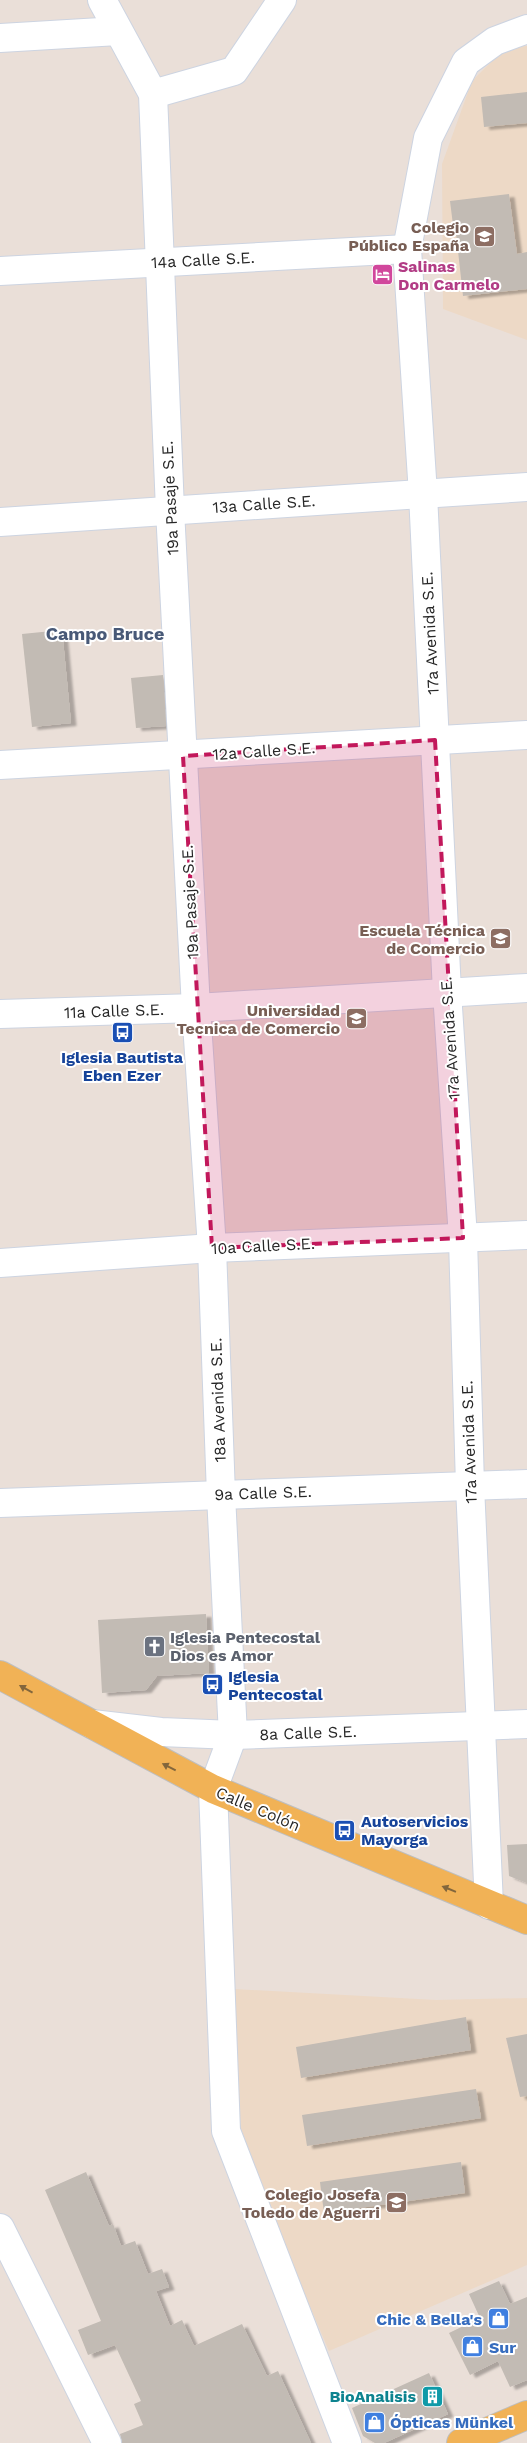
<svg xmlns="http://www.w3.org/2000/svg" width="527" height="2443" font-family="'Work Sans',sans-serif">
  <style>
    .education { fill: #edd9c6 }
    .building { fill: #c2bbb4; filter: url(#shadow) }
    .lines { fill: none; stroke-linecap: round; stroke-linejoin: round }
    .minor-casing { stroke: #cdd4e1; stroke-width: 30 }
    .major-casing { stroke: #bebebe; stroke-width: 30 }
    .minor { stroke: #fff; stroke-width: 28 }
    .major { stroke: #f1b256; stroke-width: 28 }
    .oneway { fill: #82663c }
    .marked { fill: #c2185b; fill-opacity: 0.2; stroke: #c2185b; stroke-width: 4; stroke-dasharray: 10 6; stroke-linejoin: round }
    .labels { text-anchor: middle; dominant-baseline: central; stroke-width: 4; stroke-linejoin: round; paint-order: stroke }
    .education-label { font-size: 16px; font-weight: bold; fill: #785e54; stroke: #fff; text-anchor: end }
    .street-label { font-size: 16px; fill: #272727; stroke: #fff }
    .hotel-label { font-size: 16px; font-weight: bold; fill: #b23c85; stroke: #fff; text-anchor: start }
    .transit-label { font-size: 16px; font-weight: bold; fill: #164399; stroke: #fff; text-anchor: start }
    .worship-label { font-size: 16px; font-weight: bold; fill: #5b616d; stroke: #fff; text-anchor: start }
    .shop-label { font-size: 16px; font-weight: bold; fill: #366cbe; stroke: #fff; text-anchor: start }
    .culture-label { font-size: 16px; font-weight: bold; fill: #0d838f; stroke: #fff; text-anchor: end }
    .neighbourhood-label { font-size: 18px; font-weight: bold; fill: #485977; stroke: #fff }
  </style>
  <defs>
    <filter id="shadow"><feDropShadow dx="5.5" dy="3" stdDeviation="1" flood-color="#0004"/></filter>
  </defs>
  <rect width="100%" height="100%" fill="#eadfd8"/>
  <!-- education -->
  <g class="education">
    <path d="M527,46V340L443,309L442,164L472,81L506,47Z"/>
    <path d="M234,1989L436,2000L527,1998V2265L329,2351L239,2142Z"/>
  </g>
  <!-- building -->
  <g class="building">
    <path d="M527,92V123L484,127L481,97Z"/>
    <path d="M509,194L517,254L527,252V289L463,296L456,233H454L450,201Z"/>
    <path d="M62,630L71,723L32,727L22,634Z"/>
    <path d="M163,675L166,726L136,728L131,678Z"/>
    <path d="M206,1614L209,1673L157,1676L146,1690L102,1693L98,1620Z"/>
    <path d="M527,1844V1883L509,1876L507,1845Z"/>
    <path d="M466,2017L471,2050L301,2078L296,2047Z"/>
    <path d="M527,2034V2096L520,2097L506,2038Z"/>
    <path d="M476,2089L481,2118L307,2146L302,2115Z"/>
    <path d="M461,2162L465,2193L324,2213L320,2182Z"/>
    <path d="M86,2172L109,2226L113,2224L121,2246L135,2241L148,2274L162,2269L169,2287L156,2291L170,2326L182,2320L194,2346L242,2324L267,2376L278,2371L311,2443H122L120,2434L143,2425L134,2404L141,2401L115,2345L88,2355L78,2330L101,2321L45,2190Z"/>
    <path d="M499,2281L510,2304L527,2297V2380L510,2387L498,2361L470,2375L449,2333L480,2318L469,2294Z"/>
    <path d="M429,2373L448,2414L384,2443H375L363,2436L352,2408Z"/>
  </g>
  <g class="lines">
    <defs>
      <g id="minor">
        <path d="M102,0L153,94L170,510L196,1008L212,1248L221,1495L233,1735L213,1789L226,2131L347,2443"/>
        <path d="M0,38L118,31"/>
        <path d="M153,94L234,71L282,0"/>
        <path d="M0,271L407,249"/>
        <path d="M0,522L527,487"/>
        <path d="M0,765L527,735"/>
        <path d="M0,1014L196,1008L527,988"/>
        <path d="M0,1263L212,1248L527,1235"/>
        <path d="M0,1503L527,1484"/>
        <path d="M92,1724L161,1732L233,1735L527,1724"/>
        <path d="M489,1905L470,1486L463,1238L447,992L423,494L407,249L428,138L466,62L495,41L527,29"/>
        <path d="M0,2228L107,2443"/>
      </g>
      <g id="major">
        <path d="M0,1675L213,1789L527,1920"/>
        <path d="M461,2443L527,2415"/>
      </g>
    </defs>
    <!-- minor casing -->
    <use href="#minor" class="minor-casing"/>
    <!-- major casing -->
    <use href="#major" class="major-casing"/>
    <!-- minor -->
    <use href="#minor" class="minor"/>
    <!-- major -->
    <use href="#major" class="major"/>
  </g>
  <!-- one-way arrows -->
  <defs><path id="oneway-solid" d="M-6-.8H1V-3.2L6.5 0L1 3.2V.8H-6Z" transform="scale(1.25)"/></defs>
  <g class="oneway">
    <use href="#oneway-solid" transform="translate(26 1689) rotate(-151)"/>
    <use href="#oneway-solid" transform="translate(169 1767) rotate(-153)"/>
    <use href="#oneway-solid" transform="translate(449 1889) rotate(-158)"/>
  </g>
  <!-- marked area -->
  <path class="marked" d="M435,740L463,1238L212,1248L183,756Z"/>
  <!-- icons -->
  <defs>
    <symbol id="school-square" viewBox="-11 -11 22 22"><rect x="-9" y="-9" width="18" height="18" rx="4" fill="#8d6e63" stroke="#fff"/><path d="M0-5L7-2L0 1L-7-2ZM-4 1L0 2.5L4 1V4Q0 6-4 4Z" fill="#fff"/></symbol>
    <symbol id="hotel-square" viewBox="-11 -11 22 22"><rect x="-9" y="-9" width="18" height="18" rx="4" fill="#d1479c" stroke="#fff"/><path d="M-6-4.5h1.5V1H6V5H4.5V3h-9V5H-6ZM-4 0a1.8 1.8 0 1 1 3.6 0ZM.5 0V-2.5h3Q6-2.5 6 0Z" fill="#fff"/></symbol>
    <symbol id="university-square" viewBox="-11 -11 22 22"><rect x="-9" y="-9" width="18" height="18" rx="4" fill="#8d6e63" stroke="#fff"/><path d="M0-5L7-2L0 1L-7-2ZM-4 1L0 2.5L4 1V4Q0 6-4 4Z" fill="#fff"/></symbol>
    <symbol id="bus-square" viewBox="-11 -11 22 22"><rect x="-9" y="-9" width="18" height="18" rx="4" fill="#1a4fb4" stroke="#fff"/><path d="M-5-6H5V4H4V6H2V4H-2V6H-4V4H-5ZM-3.5-4V0h7V-4ZM-3.5 1.2v1.5H-2V1.2ZM2 1.2v1.5H3.5V1.2Z" fill="#fff"/></symbol>
    <symbol id="church-square" viewBox="-11 -11 22 22"><rect x="-9" y="-9" width="18" height="18" rx="4" fill="#6b7280" stroke="#fff"/><path d="M-1.2-6h2.4v3.5h3.3v2.4h-3.3V6h-2.4V-.1h-3.3v-2.4h3.3Z" fill="#fff"/></symbol>
    <symbol id="shop-square" viewBox="-11 -11 22 22"><rect x="-9" y="-9" width="18" height="18" rx="4" fill="#3f7fe0" stroke="#fff"/><path d="M-5-2.5h2.3a2.7 3.5 0 0 1 5.4 0H5L5.5 6h-11ZM-1.5-2.5h3a1.5 2.3 0 0 0-3 0Z" fill="#fff"/></symbol>
    <symbol id="building-square" viewBox="-11 -11 22 22"><rect x="-9" y="-9" width="18" height="18" rx="4" fill="#0f9aa8" stroke="#fff"/><path d="M-4-6H4V6H1V3H-1V6H-4ZM-2.5-4.3h1.7v1.8h-1.7ZM.8-4.3h1.7v1.8H.8ZM-2.5-1h1.7V.8h-1.7ZM.8-1h1.7V.8H.8Z" fill="#fff"/></symbol>
  </defs>
  <g fill-rule="evenodd">
    <use href="#school-square" x="472" y="224" width="25" height="25"/>
    <use href="#hotel-square" x="370" y="262" width="25" height="25"/>
    <use href="#school-square" x="488" y="926" width="25" height="25"/>
    <use href="#university-square" x="344" y="1006" width="25" height="25"/>
    <use href="#bus-square" x="110" y="1020" width="25" height="25"/>
    <use href="#church-square" x="142" y="1634" width="25" height="25"/>
    <use href="#bus-square" x="200" y="1672" width="25" height="25"/>
    <use href="#bus-square" x="332" y="1818" width="25" height="25"/>
    <use href="#university-square" x="384" y="2190" width="25" height="25"/>
    <use href="#shop-square" x="486" y="2306" width="25" height="25"/>
    <use href="#shop-square" x="460" y="2334" width="25" height="25"/>
    <use href="#building-square" x="420" y="2384" width="25" height="25"/>
    <use href="#shop-square" x="362" y="2410" width="25" height="25"/>
  </g>
  <g class="labels">
    <!-- education labels -->
    <g class="education-label">
      <text x="469" y="227">Colegio<tspan x="469" dy="18">Público España</tspan></text>
      <text x="485" y="930">Escuela Técnica<tspan x="485" dy="18">de Comercio</tspan></text>
      <text x="340" y="1010">Universidad<tspan x="340" dy="18">Tecnica de Comercio</tspan></text>
      <text x="380" y="2194">Colegio Josefa<tspan x="380" dy="18">Toledo de Aguerri</tspan></text>
    </g>
    <!-- street labels -->
    <g class="street-label">
      <text transform="translate(203 260) rotate(-3)">14a Calle S.E.</text>
      <text transform="translate(170 498) rotate(-93)">19a Pasaje S.E.</text>
      <text transform="translate(264 504) rotate(-4)">13a Calle S.E.</text>
      <text transform="translate(430 633) rotate(-93)">17a Avenida S.E.</text>
      <text transform="translate(264 751) rotate(-4)">12a Calle S.E.</text>
      <text transform="translate(190 902) rotate(-93)">19a Pasaje S.E.</text>
      <text transform="translate(114 1011) rotate(-2)">11a Calle S.E.</text>
      <text transform="translate(450 1038) rotate(-94)">17a Avenida S.E.</text>
      <text transform="translate(263 1246) rotate(-3)">10a Calle S.E.</text>
      <text transform="translate(218 1400) rotate(-92)">18a Avenida S.E.</text>
      <text transform="translate(469 1442) rotate(-92)">17a Avenida S.E.</text>
      <text transform="translate(263 1493) rotate(-2)">9a Calle S.E.</text>
      <text transform="translate(308 1733) rotate(-2)">8a Calle S.E.</text>
      <text transform="translate(258 1809) rotate(23)">Calle Colón</text>
    </g>
    <!-- hotel labels -->
    <g class="hotel-label">
      <text x="398" y="266">Salinas<tspan x="398" dy="18">Don Carmelo</tspan></text>
    </g>
    <!-- transit labels -->
    <g class="transit-label">
      <text x="122" y="1057" text-anchor="middle">Iglesia Bautista<tspan x="122" dy="18">Eben Ezer</tspan></text>
      <text x="228" y="1676">Iglesia<tspan x="228" dy="18">Pentecostal</tspan></text>
      <text x="361" y="1821">Autoservicios<tspan x="361" dy="18">Mayorga</tspan></text>
    </g>
    <!-- worship labels -->
    <g class="worship-label">
      <text x="170" y="1637">Iglesia Pentecostal<tspan x="170" dy="18">Dios es Amor</tspan></text>
    </g>
    <!-- shop labels -->
    <g class="shop-label">
      <text x="482" y="2319" text-anchor="end">Chic &amp; Bella's</text>
      <text x="489" y="2347">Sur</text>
      <text x="390" y="2422">Ópticas Münkel</text>
    </g>
    <!-- culture labels -->
    <g class="culture-label">
      <text x="416" y="2396">BioAnalisis</text>
    </g>
    <!-- neighbourhood labels -->
    <g class="neighbourhood-label">
      <text x="105" y="633">Campo Bruce</text>
    </g>
  </g>
</svg>
